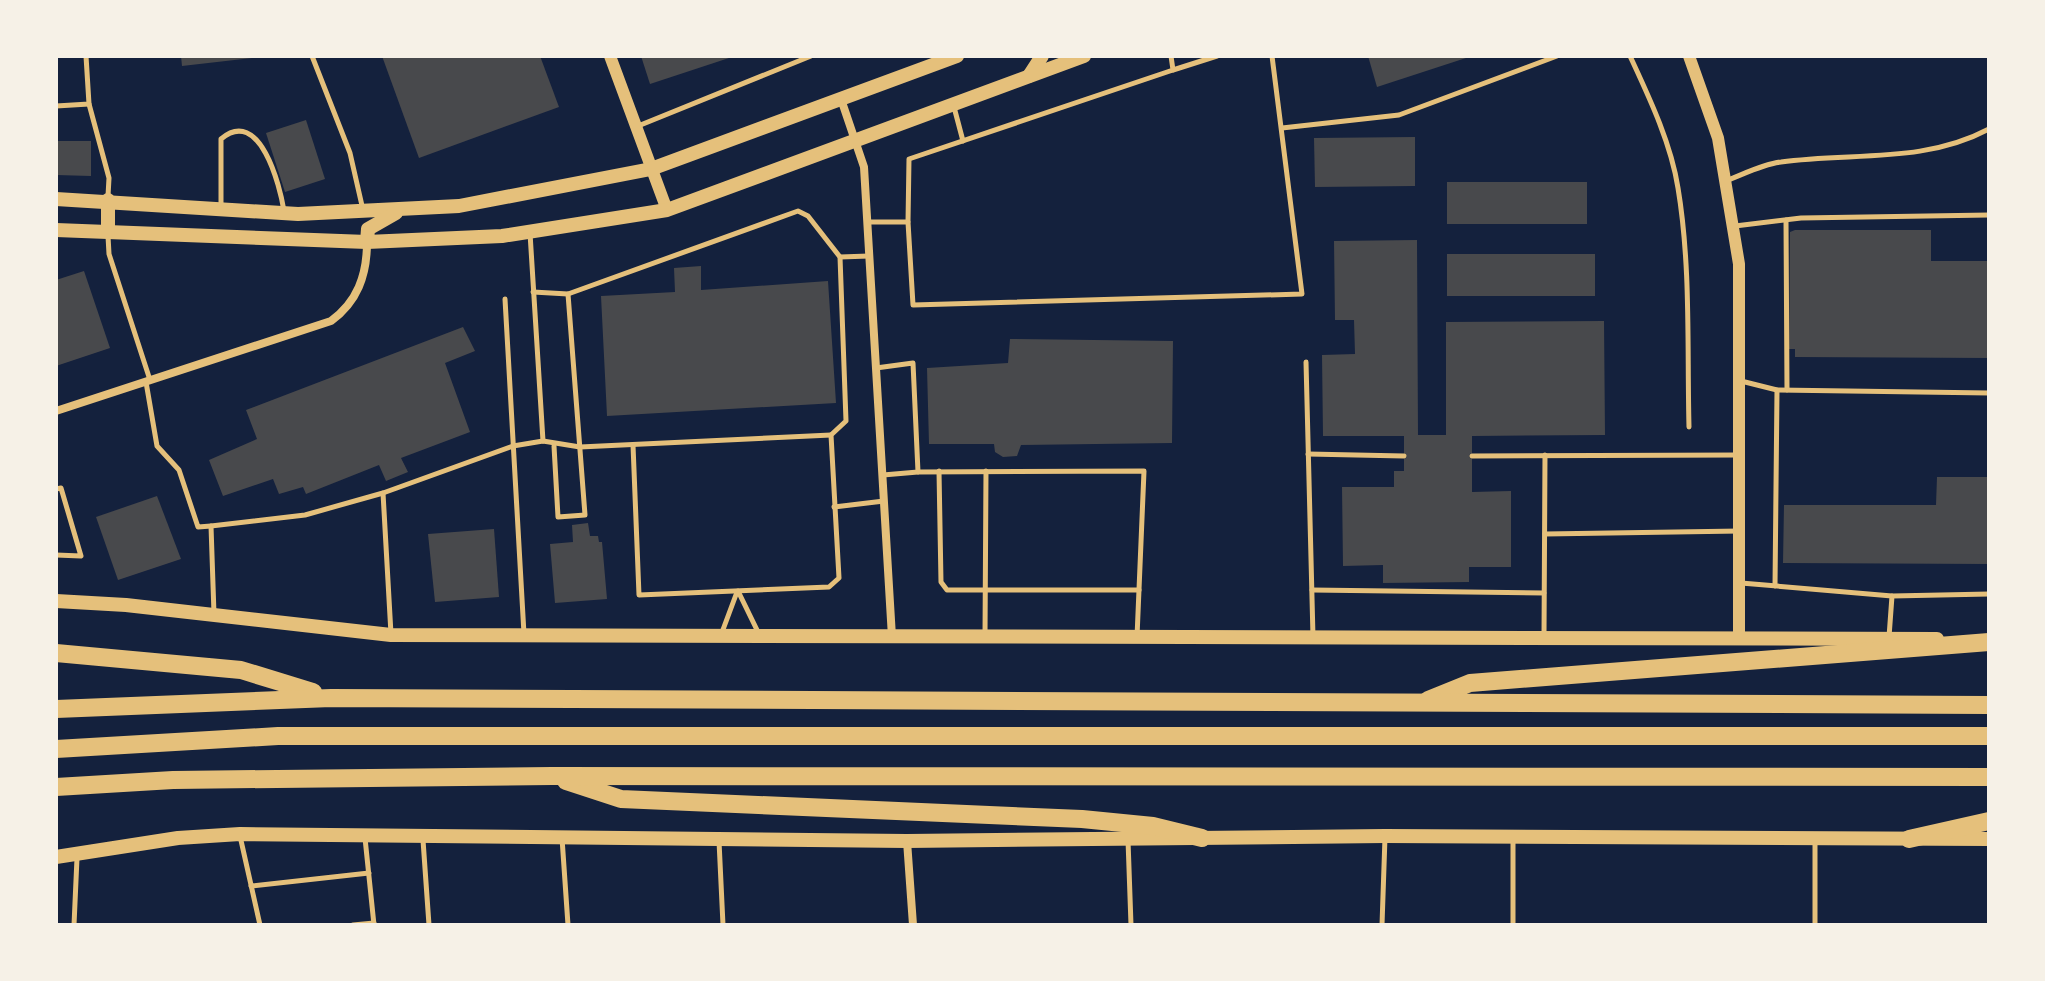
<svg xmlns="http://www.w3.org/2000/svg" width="2045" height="981" font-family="Lora,serif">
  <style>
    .building { fill: #48494c }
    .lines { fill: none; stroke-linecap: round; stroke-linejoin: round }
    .service { stroke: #e5c07b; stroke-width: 5 }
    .minor { stroke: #e5c07b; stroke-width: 8 }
    .tertiary { stroke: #e5c07b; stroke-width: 12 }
    .secondary { stroke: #e5c07b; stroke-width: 14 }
    .motorway { stroke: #e5c07b; stroke-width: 18 }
  </style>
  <rect width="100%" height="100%" fill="#14213d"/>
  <!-- building -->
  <g class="building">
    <path d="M181,56H252V58L182,66Z"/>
    <path d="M382,56H540L559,107L419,158Z"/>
    <path d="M641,56H732V57L650,84Z"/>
    <path d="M1368,56H1469V57L1377,87Z"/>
    <path d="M306,120L325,179L285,192L266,133Z"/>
    <path d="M1415,137V186L1315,187L1314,138Z"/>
    <path d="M56,141H91V176L56,175Z"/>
    <rect x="1447" y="182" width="140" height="42"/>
    <path d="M1795,230H1931V261H1989V358L1795,357V349H1789L1790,232Z"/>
    <path d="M1417,240L1418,435H1446V322L1604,321L1605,435L1472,436V492L1511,491V567H1469V582L1383,583V565L1343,566L1342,487H1394V471H1404V436H1323L1322,355L1355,354L1354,320H1335L1334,241Z"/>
    <rect x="1447" y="254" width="148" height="42"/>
    <path d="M701,266V290L828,281L836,403L607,416L601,296L675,292L674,268Z"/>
    <path d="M84,271L110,348L56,366V280Z"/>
    <path d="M463,327L475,351L445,363L470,432L401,458L408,472L386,481L379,465L306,494L303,487L279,494L273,479L223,496L209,460L257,439L246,410Z"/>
    <path d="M1010,339L1173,341L1172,443L1021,445L1017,456L1003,457L995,452L994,444H929L927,368L1008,363Z"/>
    <path d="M1937,477H1989V564L1783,563L1784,505H1936Z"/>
    <path d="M157,496L181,559L118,580L96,517Z"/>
    <path d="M588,523L590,536H598L599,542H602L607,599L555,603L550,544L573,542L572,525Z"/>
    <path d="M494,529L499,597L435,602L428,534Z"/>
  </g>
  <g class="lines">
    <!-- service -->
    <g class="service">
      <path d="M312,56L350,153L363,210"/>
      <path d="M1630,56C1649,97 1671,143 1678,188C1691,266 1687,348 1689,427"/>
      <path d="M1173,70L1217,56"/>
      <path d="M89,104L109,178L108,196"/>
      <path d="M56,106L89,104L86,56"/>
      <path d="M954,107L963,141"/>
      <path d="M638,126L811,56"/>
      <path d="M1282,128L1399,115L1557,56"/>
      <path d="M1728,180C1744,174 1763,164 1781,162C1852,152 1923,164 1989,129"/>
      <path d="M221,208V139C260,106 280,186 284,211"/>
      <path d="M1786,220L1787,390"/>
      <path d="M868,222H908L913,305L1302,294L1272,56"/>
      <path d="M908,222L909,159L1173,70L1171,56"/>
      <path d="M1735,226L1801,218L1989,215"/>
      <path d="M530,233L543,441"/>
      <path d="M108,236L109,254L150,380"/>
      <path d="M840,257L869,256"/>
      <path d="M533,292L568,294L798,211L808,216L840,257L846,421L831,435L839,578L829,587L639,595L633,445"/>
      <path d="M505,299L524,634"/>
      <path d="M1306,362L1313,637"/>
      <path d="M876,368L913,363L918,472L883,475"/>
      <path d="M1741,381L1777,390L1989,393"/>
      <path d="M146,382L157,446L179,470L198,527L211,526"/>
      <path d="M554,446L558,517L585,515L568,294"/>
      <path d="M1308,454L1404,456"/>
      <path d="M1472,456L1739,455"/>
      <path d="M939,471L941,582L947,590H1139"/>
      <path d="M918,472L1144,471L1137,637"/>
      <path d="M56,489L61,488L81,556L56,555"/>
      <path d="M383,493L391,634"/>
      <path d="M834,507L884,501"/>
      <path d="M1545,534L1740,531"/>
      <path d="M1741,583L1892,596"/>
      <path d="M1775,586L1777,390"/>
      <path d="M1312,590L1544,593"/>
      <path d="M738,591L758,632"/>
      <path d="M214,614L211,526L305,515L383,493L513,446L543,441L580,447L831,435"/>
      <path d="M721,635L737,592"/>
      <path d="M985,636L986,471"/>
      <path d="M1544,637L1545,455"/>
      <path d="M1889,637L1892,596L1989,594"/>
      <path d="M240,836L260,925"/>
      <path d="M365,838L374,925"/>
      <path d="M562,838L568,925"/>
      <path d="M1815,838V925"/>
      <path d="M423,840L429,925"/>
      <path d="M1128,840L1131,925"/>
      <path d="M719,841L723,925"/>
      <path d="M251,886L369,873"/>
      <path d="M74,925L77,858"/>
      <path d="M353,925L374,923"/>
      <path d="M1382,925L1385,837"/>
      <path d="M1513,925V838"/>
    </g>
    <!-- minor -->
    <g class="minor">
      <path d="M841,99L864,167L892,637"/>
      <path d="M56,411L331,321C357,302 367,276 367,242"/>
      <path d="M907,841L913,925"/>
    </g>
    <!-- tertiary -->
    <g class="tertiary">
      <path d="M610,56L667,210"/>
      <path d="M1689,56L1718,138L1739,264V638"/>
    </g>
    <!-- secondary -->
    <g class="secondary">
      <path d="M1029,76L1042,56"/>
      <path d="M56,199L298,214L459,206L651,169L957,56"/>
      <path d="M56,230L367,242L502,236L667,210L1084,56"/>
      <path d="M108,231V200"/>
      <path d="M367,242L368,229L396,213"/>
      <path d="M56,601L126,605L391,635L1937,639"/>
      <path d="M56,857L178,838L240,834L907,841L1385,836L1989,839"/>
    </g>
    <!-- motorway -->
    <g class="motorway">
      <path d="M56,653L241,670L313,692"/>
      <path d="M1428,700L1470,683L1989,642"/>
      <path d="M56,709L331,698L1989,705"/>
      <path d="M56,749L278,736H1989"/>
      <path d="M566,781L621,799L1082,819L1153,826L1202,838"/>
      <path d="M56,787L173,780L552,776L1989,777"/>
      <path d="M1909,839L1989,821"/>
    </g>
  </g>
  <!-- border -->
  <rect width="2045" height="981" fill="none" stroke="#f6f1e7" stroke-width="116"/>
</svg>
